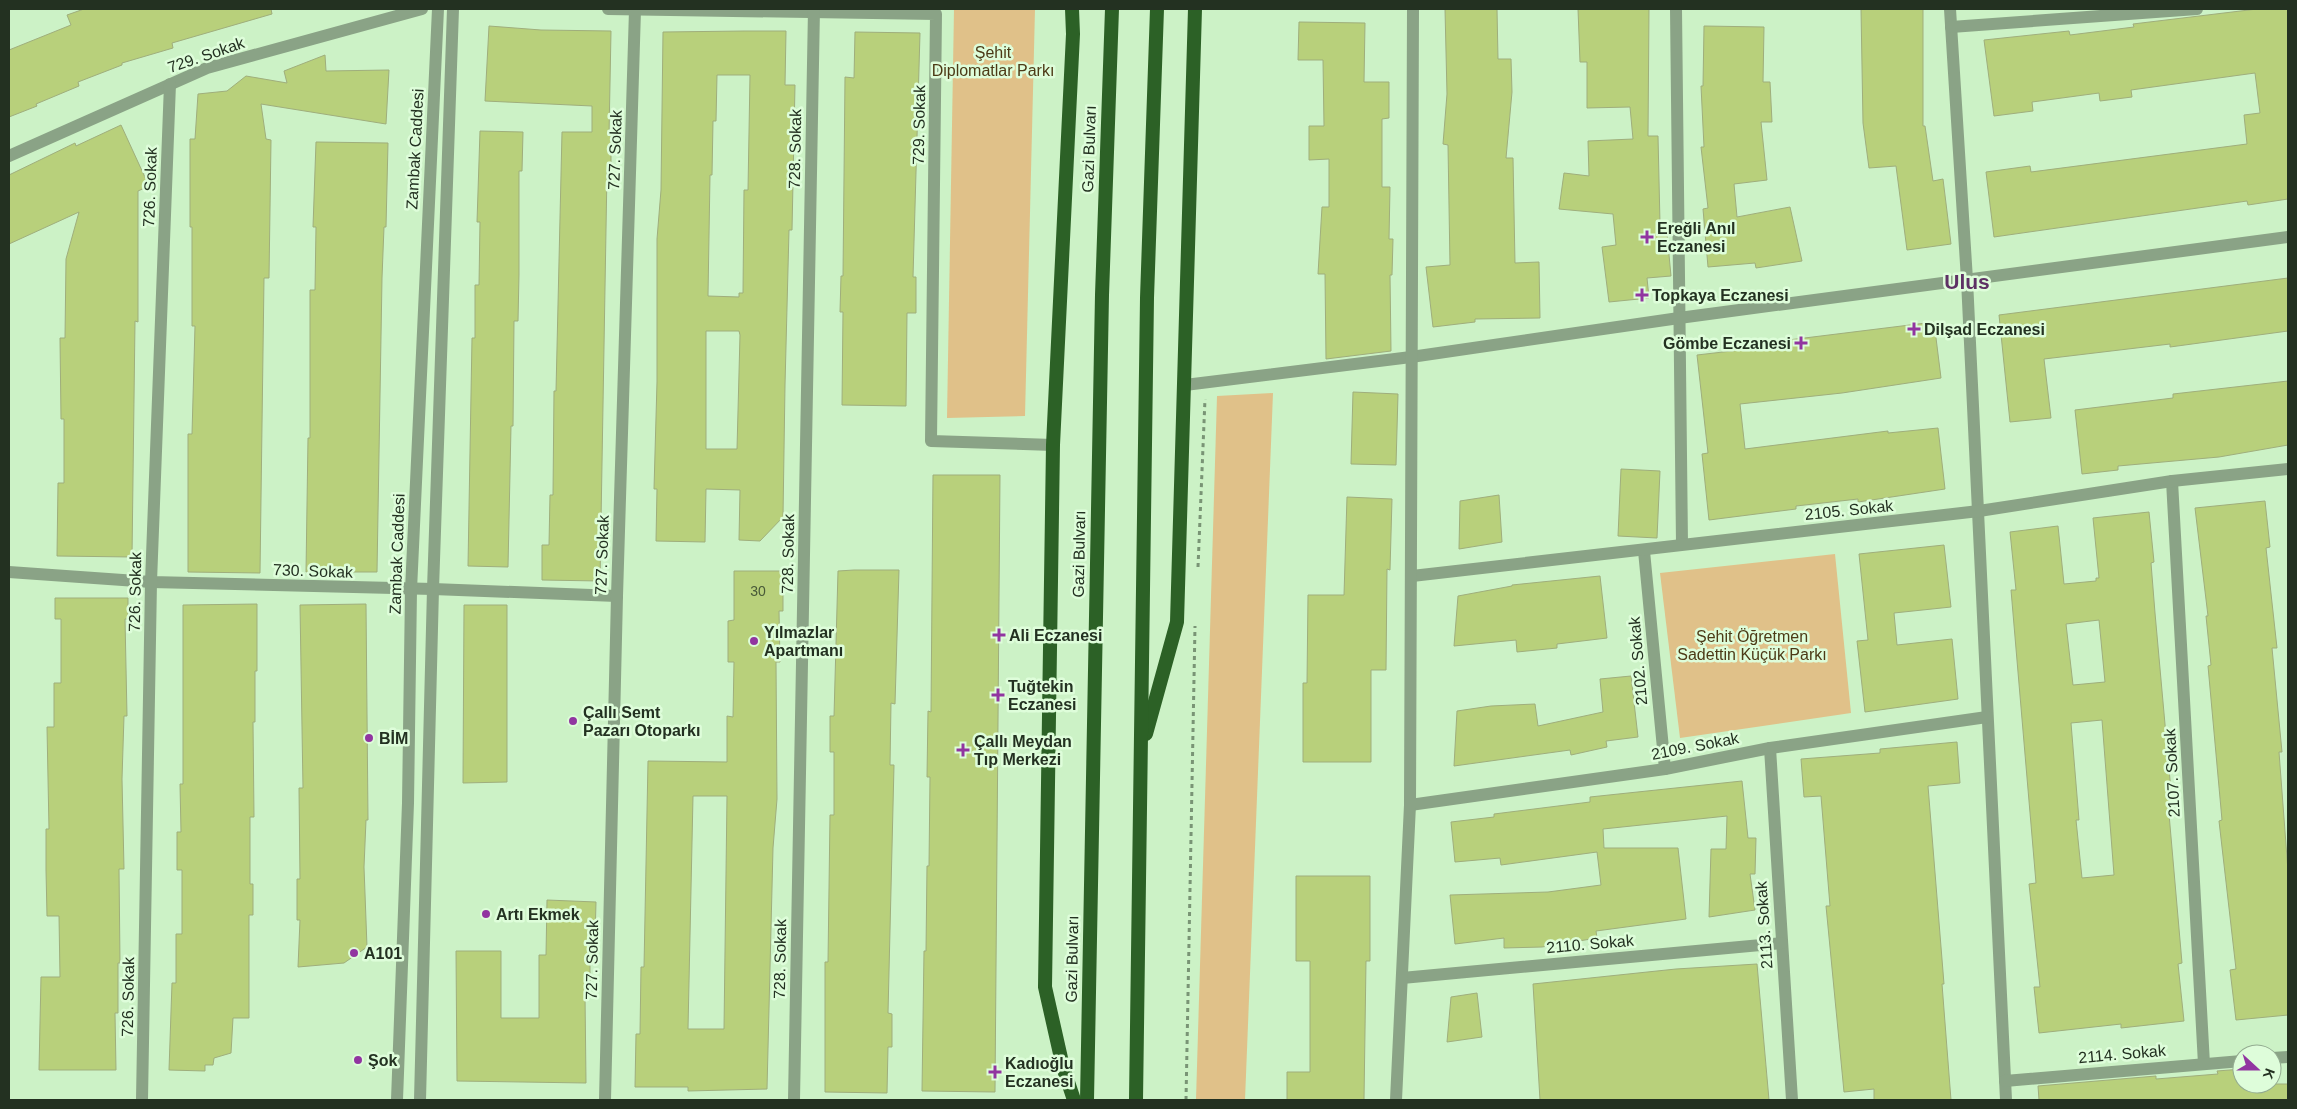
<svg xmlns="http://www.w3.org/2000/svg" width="2297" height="1109" font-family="Helvetica,sans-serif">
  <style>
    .green { fill: #e0c189 }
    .building { fill: #b8d07b; stroke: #9fae7c; fill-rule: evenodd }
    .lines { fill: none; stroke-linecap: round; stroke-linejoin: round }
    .path { stroke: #799475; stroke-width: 3; stroke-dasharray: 4 4; stroke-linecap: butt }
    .minor { stroke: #8aa386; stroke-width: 12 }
    .tertiary { stroke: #8aa386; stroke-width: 12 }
    .trunk { stroke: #2c6126; stroke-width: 14 }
    .poi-dot { fill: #9135a0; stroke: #defdda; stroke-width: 2 }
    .labels { text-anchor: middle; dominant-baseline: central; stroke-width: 5; stroke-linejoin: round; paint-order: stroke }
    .number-label { font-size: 14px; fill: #485938 }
    .park-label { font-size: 16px; fill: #4c3a16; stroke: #defdda }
    .street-label { font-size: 16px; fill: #233121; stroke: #defdda }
    .poi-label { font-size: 16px; font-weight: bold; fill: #233121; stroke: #defdda; text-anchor: start }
    .district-label { font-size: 21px; font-weight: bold; fill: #5e3165; stroke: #defdda }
  </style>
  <rect width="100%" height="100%" fill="#ccf2c6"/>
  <!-- green -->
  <g class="green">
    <path d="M954,9H1035L1025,416L947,418Z"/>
    <path d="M1273,393L1245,1100H1196L1217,396Z"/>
    <path d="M1835,554L1851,713L1680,738L1660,573Z"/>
  </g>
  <!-- building -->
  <g class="building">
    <path d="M84,9H271L272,14L172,43L173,48L122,63V65L78,82L79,86L36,104L37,106L9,117V50L71,25L67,15Z"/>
    <path d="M1445,9H1497L1498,59H1511L1512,92L1506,158H1513L1515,263L1539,262L1540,318L1475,319V322L1433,327L1426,267L1450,265L1448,145L1443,144L1447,94Z"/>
    <path d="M1578,9H1649L1648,136H1658L1660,224L1666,223L1671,276L1647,278L1649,298L1609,302L1602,247L1616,245L1613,214L1559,209L1564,173L1589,176L1588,141L1633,139L1630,107L1587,108V62H1580Z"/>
    <path d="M1861,9H1923V126H1925L1933,181L1943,179L1951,244L1907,250L1896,166L1869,168L1863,123Z"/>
    <path d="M2257,9H2288V199L2248,205L2247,201L1994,237L1986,172L2030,166L2031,172L2247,144L2244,115L2260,113L2255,73L2131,90L2132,97L2100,101L2099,93L2032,102L2033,111L1994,116L1984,40L2069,31L2070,35L2134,27L2133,24Z"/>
    <path d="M1299,22L1365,23L1364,82H1389V118L1382,119V187H1390L1389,239H1393L1392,275H1390L1391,351L1326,359L1325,274H1318L1322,207H1329V159L1309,160V126H1324L1323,60H1298Z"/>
    <path d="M489,26L541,30L611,31L609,135H611V171H607L600,581L542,580V545H549L550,495H553L554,391H556L562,132H592V106L485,101Z"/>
    <path d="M1704,26L1764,27L1763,82H1770L1772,122H1761L1767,180L1734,184L1737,217L1790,207L1802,261L1756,268L1755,263L1708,267L1703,209L1708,208L1701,147H1704L1701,86H1703Z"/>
    <path d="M744,31H786L785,85H795L792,230H789L785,385L783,517L760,541L739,540L740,490L706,489L705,542L656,541L657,489H654L657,382V239L661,190L663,32ZM717,75H750L748,190H744L743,293H739V297L708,296L710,175H712L713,121H716ZM706,331H739L740,335L737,449H706Z"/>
    <path d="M855,32L920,33L913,277H916V313H907L906,406L842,405L843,312H840L841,276H843L845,77L854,78Z"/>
    <path d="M325,55L326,71L389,70L386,124L261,104L266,139L271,140L269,278H264L260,573L188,572V434H192L195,326H192V227H190V139H195L198,94L227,91L246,76L287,83L284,71Z"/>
    <path d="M121,125L149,186L138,191V322L135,321L132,557L57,556L58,483H64V419H61L60,338H65L66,259L79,212L9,244V175L75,143L76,146Z"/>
    <path d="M480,131L523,132L522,171H519V274L518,321H514L513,426H511L508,567L468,566L472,338H475V285H479L480,222H477Z"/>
    <path d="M316,142L388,143L386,227H384L382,278L377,572H306L308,438H310V290H315L316,227H313Z"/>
    <path d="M2288,278V331L2170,347V344L2044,359L2051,418L2010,422L1999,315Z"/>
    <path d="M1934,322L1941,378L1842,393L1740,404L1745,449L1888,431V433L1938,428L1945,489L1858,502V499L1796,506V509L1709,520L1702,454L1708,453L1697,355L1749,349L1748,345Z"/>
    <path d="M2288,381V445L2219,457L2118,466V470L2082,474L2075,410L2173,398V394Z"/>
    <path d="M1353,392L1398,394L1396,465L1351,464Z"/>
    <path d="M1621,469L1660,471L1657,538L1618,536Z"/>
    <path d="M933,475H1000L995,1092L922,1091L924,951H926L927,866H929L930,777H927L928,711L931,712Z"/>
    <path d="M1499,495L1502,542L1459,549L1460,501Z"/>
    <path d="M1347,497L1392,499L1390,570L1387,569L1386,670H1371V762H1303V683H1307L1308,595H1344Z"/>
    <path d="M2265,501L2270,547L2266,548L2277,648H2272L2282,752H2279L2288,871V1015L2236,1020L2230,970L2236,969L2219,821L2222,820L2208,666L2211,665L2206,616H2208L2195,508Z"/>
    <path d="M2149,512L2154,562L2151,563L2155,613L2173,813L2169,814L2182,963L2178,964L2184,1021L2121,1028V1024L2039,1033L2034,987H2040L2029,884L2036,883L2011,590H2016L2010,532L2058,526L2064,584L2096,581V578H2099L2093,518ZM2099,620L2105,682L2073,685L2066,624ZM2102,720L2114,875L2082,878L2076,820H2079L2071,723Z"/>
    <path d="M1944,545L1951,607L1894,613L1897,645L1952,639L1958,699L1865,712L1857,641L1868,640L1859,554Z"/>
    <path d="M854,570H899L895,704L891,703L890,765H894L888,1013L892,1014V1047H888L887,1093L825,1092V962H828L830,815H834V752H830V716H834L838,571Z"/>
    <path d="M734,571H783V611H779L780,662H776L777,799L773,848L767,1089L688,1091V1087H635L636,1034H640L641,967H644L648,761L727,762V716L733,717L734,662H728V621L734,620ZM693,796H727L724,1029H688Z"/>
    <path d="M1600,576L1607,638L1557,644V648L1517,652L1516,640L1454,646L1458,596L1512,586V585Z"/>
    <path d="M55,598H128V619H125L127,716H124L122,779L124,869H119L120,963H118V1013H115L116,1070H39L41,977H60L59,916H47L46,870V829H49L47,727H54V683H61V619H55Z"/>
    <path d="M257,604V671H255V722H253L254,817H250V884H253V915H249V1018H233L231,1053L214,1058L213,1065H205V1071L169,1070L172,983H176V934H182V870H177V832H181L180,784H183V605Z"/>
    <path d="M366,604L368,820H366L364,867L367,947L344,963L298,967L300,920H297V879H300L299,788H303L300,605Z"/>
    <path d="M464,605H507V782L463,783Z"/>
    <path d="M1631,676L1638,737L1606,741L1607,747L1571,755L1570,750L1454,766L1457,711L1491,706L1535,704L1538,726L1603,712L1600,679Z"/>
    <path d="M1957,742L1960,783L1928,786L1944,984H1942L1951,1100H1874V1089L1844,1092L1826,906H1830L1821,796L1804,797L1801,759L1880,753V749Z"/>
    <path d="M1742,781L1748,838H1756L1755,874H1750L1755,910L1709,917L1711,849H1726L1727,816L1603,829L1604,848H1678L1686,919L1596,931L1597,938L1542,947L1504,948V938L1455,944L1450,895L1548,892L1601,885L1597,852L1501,865L1500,858L1455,862L1451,822L1494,817V814L1590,802V797Z"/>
    <path d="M1296,876H1370V961H1366L1364,1100H1287V1072H1310V961H1296Z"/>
    <path d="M547,900L596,902L595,939H590V994H585L586,1083L457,1081L456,951H501V1018H539V955H546Z"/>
    <path d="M1757,964L1769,1100H1540L1533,984L1676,969Z"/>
    <path d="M1477,993L1482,1037L1447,1042L1451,997Z"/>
    <path d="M2242,1069V1084H2288V1100H2039L2038,1086L2156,1076V1079L2218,1074L2217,1071Z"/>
  </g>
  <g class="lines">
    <!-- path -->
    <g class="path">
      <path d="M1198,567L1205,399"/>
      <path d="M1186,1100L1195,626"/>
    </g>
    <!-- minor -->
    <g class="minor">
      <path d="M608,9L936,14L931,441L1053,445"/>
      <path d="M1676,9L1682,544"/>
      <path d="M1950,9L1967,280L2006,1100"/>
      <path d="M1951,27L2197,9"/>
      <path d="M9,156L207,68L422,9"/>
      <path d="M1185,385L1411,357L1679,318L2288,237"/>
      <path d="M2172,481L2204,1064"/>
      <path d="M1644,551L1665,769"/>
      <path d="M9,572L151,582L433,589L617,596"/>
      <path d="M1412,576L1979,511L2172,481L2288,469"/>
      <path d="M1770,748L1792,1100"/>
      <path d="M1410,805L1665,769L1770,748L1987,717"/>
      <path d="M1402,978L1782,943"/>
      <path d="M2272,1058L2288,1057"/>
      <path d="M2005,1081L2242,1061"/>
      <path d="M142,1100L151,582L170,84"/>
      <path d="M605,1100L617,596L635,10"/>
      <path d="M794,1100L814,9"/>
      <path d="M1396,1100L1410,805L1413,9"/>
    </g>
    <!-- tertiary -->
    <g class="tertiary">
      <path d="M397,1100L408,803L411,590L438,9"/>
      <path d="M420,1100L433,589L453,9"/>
    </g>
    <!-- trunk -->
    <g class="trunk">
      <path d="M1072,9L1073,34L1053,445L1045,987L1063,1067L1074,1100"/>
      <path d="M1146,734L1177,622L1195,9"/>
      <path d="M1087,1100L1102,295L1112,9"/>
      <path d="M1136,1100L1147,298L1157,9"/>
    </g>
  </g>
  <!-- markers -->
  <g class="poi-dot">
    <path d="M1644.5 229.5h5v5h5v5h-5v5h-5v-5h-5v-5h5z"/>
    <path d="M1639.5 287.5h5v5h5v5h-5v5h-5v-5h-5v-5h5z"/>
    <path d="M1911.5 321.5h5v5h5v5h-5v5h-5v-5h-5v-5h5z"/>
    <path d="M1798.5 335.5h5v5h5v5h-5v5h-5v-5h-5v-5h5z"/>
    <path d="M996.5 627.5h5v5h5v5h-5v5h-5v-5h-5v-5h5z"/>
    <circle cx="754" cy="641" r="5"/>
    <path d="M995.5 687.5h5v5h5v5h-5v5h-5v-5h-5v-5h5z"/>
    <circle cx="573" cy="721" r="5"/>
    <circle cx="369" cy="738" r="5"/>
    <path d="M960.5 742.5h5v5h5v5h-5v5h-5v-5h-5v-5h5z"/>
    <circle cx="486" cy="914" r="5"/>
    <circle cx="354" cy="953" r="5"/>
    <circle cx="358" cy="1060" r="5"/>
    <path d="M992.5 1064.5h5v5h5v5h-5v5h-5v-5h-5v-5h5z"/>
  </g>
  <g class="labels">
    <!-- number labels -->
    <g class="number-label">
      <text x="758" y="591">30</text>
    </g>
    <!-- park labels -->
    <g class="park-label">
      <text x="993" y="52">Şehit<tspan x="993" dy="18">Diplomatlar Parkı</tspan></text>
      <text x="1752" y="636">Şehit Öğretmen<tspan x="1752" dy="18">Sadettin Küçük Parkı</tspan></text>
    </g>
    <!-- street labels -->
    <g class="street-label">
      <text transform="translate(206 55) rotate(-19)">729. Sokak</text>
      <text transform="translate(919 125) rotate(-89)">729. Sokak</text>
      <text transform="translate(415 149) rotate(-87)">Zambak Caddesi</text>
      <text transform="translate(795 149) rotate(-89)">728. Sokak</text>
      <text transform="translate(1089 149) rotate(-88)">Gazi Bulvarı</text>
      <text transform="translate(615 150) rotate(-88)">727. Sokak</text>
      <text transform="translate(150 187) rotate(-88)">726. Sokak</text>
      <text transform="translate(1849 510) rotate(-6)">2105. Sokak</text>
      <text transform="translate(397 554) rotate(-88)">Zambak Caddesi</text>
      <text transform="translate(788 554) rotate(-89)">728. Sokak</text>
      <text transform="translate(1079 554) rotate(-89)">Gazi Bulvarı</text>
      <text transform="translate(602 555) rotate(-88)">727. Sokak</text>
      <text transform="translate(313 571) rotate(2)">730. Sokak</text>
      <text transform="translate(135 592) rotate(-89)">726. Sokak</text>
      <text transform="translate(1638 661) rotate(-95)">2102. Sokak</text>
      <text transform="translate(1695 746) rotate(-11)">2109. Sokak</text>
      <text transform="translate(2172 773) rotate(-93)">2107. Sokak</text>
      <text transform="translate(1764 925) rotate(-94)">2113. Sokak</text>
      <text transform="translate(1590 944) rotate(-5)">2110. Sokak</text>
      <text transform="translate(780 959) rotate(-89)">728. Sokak</text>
      <text transform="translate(1072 959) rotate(-89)">Gazi Bulvarı</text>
      <text transform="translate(592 960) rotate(-89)">727. Sokak</text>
      <text transform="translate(128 997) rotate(-89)">726. Sokak</text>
      <text transform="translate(2122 1054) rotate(-5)">2114. Sokak</text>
    </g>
    <!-- poi labels -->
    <g class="poi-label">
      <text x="1657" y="228">Ereğli Anıl<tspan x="1657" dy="18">Eczanesi</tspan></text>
      <text x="1652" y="295">Topkaya Eczanesi</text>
      <text x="1924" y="329">Dilşad Eczanesi</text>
      <text x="1791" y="343" text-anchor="end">Gömbe Eczanesi</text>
      <text x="764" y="632">Yılmazlar<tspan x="764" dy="18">Apartmanı</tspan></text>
      <text x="1009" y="635">Ali Eczanesi</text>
      <text x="1008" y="686">Tuğtekin<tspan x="1008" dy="18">Eczanesi</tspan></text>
      <text x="583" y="712">Çallı Semt<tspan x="583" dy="18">Pazarı Otoparkı</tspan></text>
      <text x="379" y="738">BİM</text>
      <text x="974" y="741">Çallı Meydan<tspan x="974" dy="18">Tıp Merkezi</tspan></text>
      <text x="496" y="914">Artı Ekmek</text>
      <text x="364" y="953">A101</text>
      <text x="368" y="1060">Şok</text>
      <text x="1005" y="1063">Kadıoğlu<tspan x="1005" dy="18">Eczanesi</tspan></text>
    </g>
    <!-- district labels -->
    <g class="district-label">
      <text x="1967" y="281">Ulus</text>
    </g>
  </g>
  <!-- border -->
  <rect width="2297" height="1109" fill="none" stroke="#233121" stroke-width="20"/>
  <!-- north arrow -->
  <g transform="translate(2257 1069) rotate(111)"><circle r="24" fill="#defdda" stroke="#93ab90"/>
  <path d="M0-4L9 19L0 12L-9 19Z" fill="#9135a0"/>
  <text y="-8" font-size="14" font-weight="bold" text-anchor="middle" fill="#233121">K</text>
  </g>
</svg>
